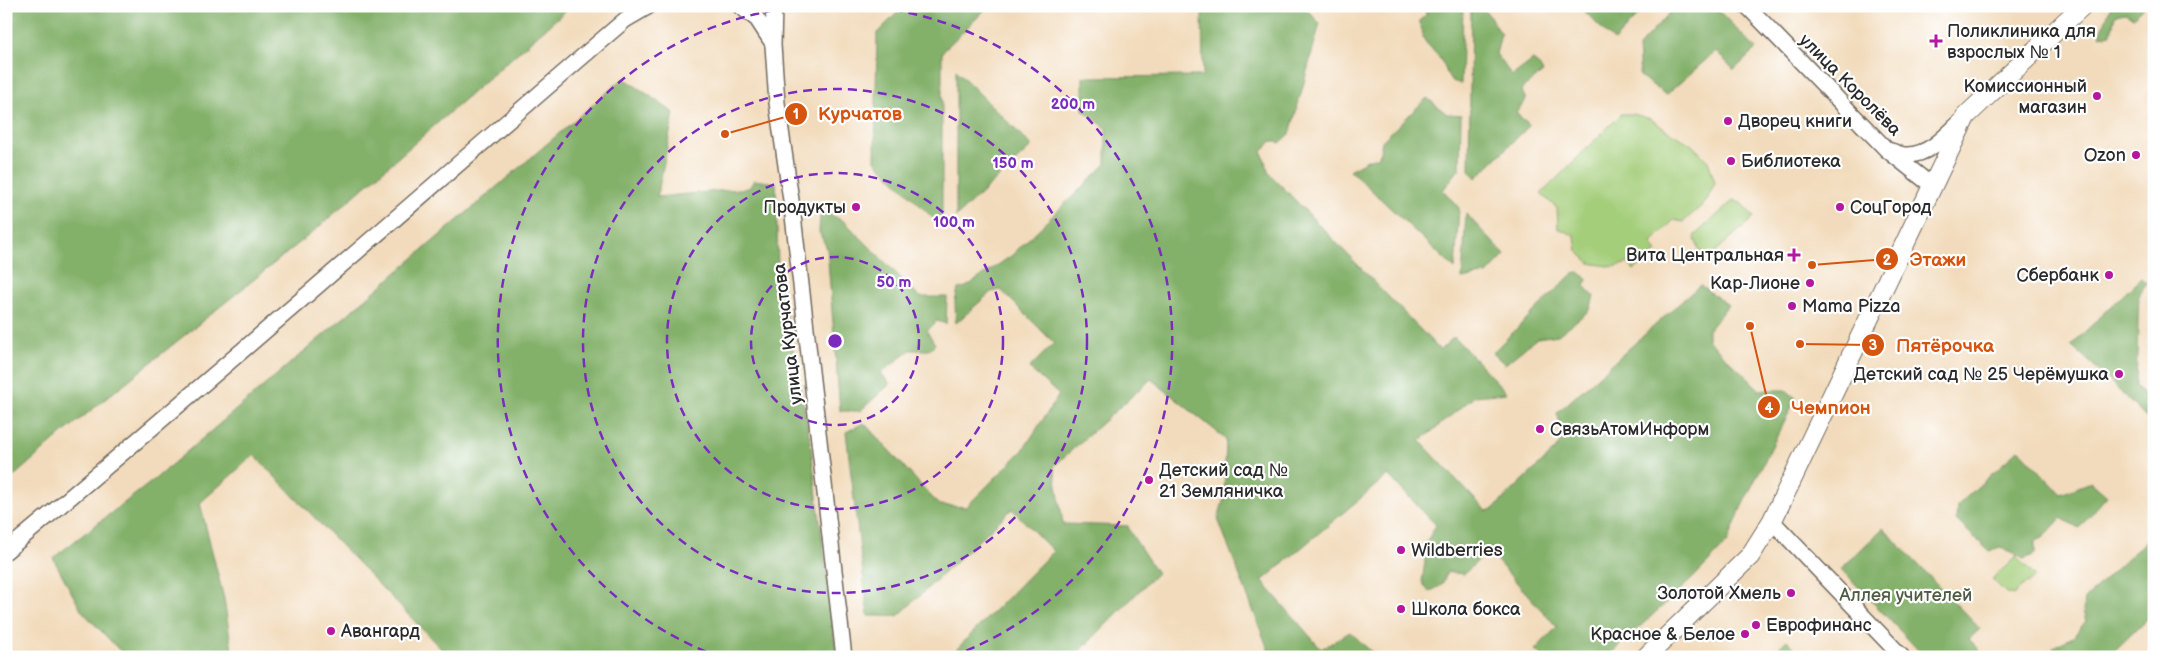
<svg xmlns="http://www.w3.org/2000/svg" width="2160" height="663" font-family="'Balsamiq Sans',sans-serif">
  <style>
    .green { fill: #a4ce7a; stroke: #687c52 }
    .forest { fill: #83b16a; stroke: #576e4a }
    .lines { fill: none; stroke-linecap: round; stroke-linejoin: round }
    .minor-casing { stroke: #71695e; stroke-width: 18 }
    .major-casing { stroke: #71695e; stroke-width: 21 }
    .minor { stroke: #fff; stroke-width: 15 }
    .major { stroke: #fff; stroke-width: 19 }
    .ring { fill: none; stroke: #7b2cbf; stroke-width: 2.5; stroke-dasharray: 9 6 }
    .poi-dot { fill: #b5179e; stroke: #fff; stroke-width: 2 }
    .labels { text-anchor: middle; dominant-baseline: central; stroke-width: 4.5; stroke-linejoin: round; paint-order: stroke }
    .poi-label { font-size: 18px; fill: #2b2b2b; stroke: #fff; text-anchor: start }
    .street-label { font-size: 18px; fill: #2b2b2b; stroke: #fff }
    .park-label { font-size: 18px; fill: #4f5c43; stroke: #fff }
    .centre { fill: #7b2cbf; stroke: #fff; stroke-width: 2.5 }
    .ring-label { font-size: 15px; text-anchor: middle; font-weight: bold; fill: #7b2cbf; stroke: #fff; stroke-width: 4.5; stroke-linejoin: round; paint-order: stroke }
    .leader { fill: none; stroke: #d5540f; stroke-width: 2 }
    .callout-dot { fill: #d5540f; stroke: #fff; stroke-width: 2 }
    .mark-label { font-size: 15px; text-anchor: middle; font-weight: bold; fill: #fff }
    .callout-label { font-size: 19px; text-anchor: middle; font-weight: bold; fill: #d5540f; stroke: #fff; stroke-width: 4.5; stroke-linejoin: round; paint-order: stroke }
  </style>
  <rect width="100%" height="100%" fill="#fff"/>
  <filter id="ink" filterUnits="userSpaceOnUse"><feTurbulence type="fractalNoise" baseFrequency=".02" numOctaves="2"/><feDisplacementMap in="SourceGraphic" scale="10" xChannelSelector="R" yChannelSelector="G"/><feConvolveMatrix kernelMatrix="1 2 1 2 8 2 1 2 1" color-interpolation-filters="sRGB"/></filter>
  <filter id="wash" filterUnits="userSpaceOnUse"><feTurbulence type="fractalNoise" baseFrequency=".0096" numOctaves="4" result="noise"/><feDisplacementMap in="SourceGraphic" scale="20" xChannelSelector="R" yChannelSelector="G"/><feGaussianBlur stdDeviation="1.12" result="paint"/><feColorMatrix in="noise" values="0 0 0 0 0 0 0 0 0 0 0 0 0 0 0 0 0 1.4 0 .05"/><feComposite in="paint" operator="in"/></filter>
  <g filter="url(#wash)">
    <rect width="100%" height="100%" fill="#f2dbbc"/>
    <!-- green -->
    <g class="green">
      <path d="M1621,114H1633L1651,119L1666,130L1691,144L1708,161L1715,182L1706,202L1683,222L1674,220L1651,243L1657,252L1634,270L1628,263L1613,267L1590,263L1577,251L1575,236L1558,228L1557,208L1541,194Z"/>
      <path d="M1734,200L1742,204L1754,217L1704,262L1694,236Z"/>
      <path d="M2016,557L2035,576L2013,595L2006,593L1992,579Z"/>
    </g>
    <!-- forest -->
    <g class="forest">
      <path d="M6,6H571L313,232L63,433L6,483Z"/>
      <path d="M904,6H989L942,52V227L875,161L877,33Z"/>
      <path d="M1202,6H1303L1320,23L1290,134L1280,143L1271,141L1262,152L1269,173L1440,350L1454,337L1507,393L1475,396L1420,441L1486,511L1493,509L1555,450L1564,437L1557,413L1700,285L1728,305L1708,330V340L1760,390H1786L1796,398L1741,508L1728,542L1694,577L1607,657H1544L1535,650L1557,627L1488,551L1464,574L1447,572L1442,585L1429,592L1422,582L1425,562L1423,548L1436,525L1388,475L1262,581L1321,649L1350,632L1377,657H1271L1218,519L1224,498L1226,439L1151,379L1054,466L1063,524L1128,526L1130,532L1157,573L1074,657H949L1053,551L1012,509L898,616H868L846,432L864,423L939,505L966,507L1023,450L1059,395L1029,368L1054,343L1001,290L991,292L956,323L955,302L958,289L966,287L1011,256L1106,164V128L1083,110V77L1203,76Z"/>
      <path d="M1426,6H1463L1461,84L1450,80C1447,74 1445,67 1442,62C1430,43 1421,46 1420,20L1426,15L1425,8Z"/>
      <path d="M1471,6H1479L1489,15L1501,34L1496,54L1512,76L1533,60L1538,64L1543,72L1521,89L1526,100L1516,113L1530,125L1476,178L1469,170Z"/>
      <path d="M1579,6H1647L1614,41Z"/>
      <path d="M1676,6H1714L1756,49L1734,70L1716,51L1666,95L1640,76L1638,47Z"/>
      <path d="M2111,6H2145L2134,17L2125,13L2115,15L2111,34L2100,36Z"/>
      <path d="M956,70L1032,146L956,217Z"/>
      <path d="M624,78L674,113L657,197L749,188L754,180L776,183L778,270L810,440L837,657H449L254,455L200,503L224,599L233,657H126L81,610L53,558L155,479Z"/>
      <path d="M1427,98L1447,114L1461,115L1460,168L1443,190L1459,208L1455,269L1350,170L1365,161L1379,156L1382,141Z"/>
      <path d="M829,214L845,222L920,297H947L946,324L937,321L927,331L935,344L929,350H910L881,373L890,384L860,411H840L827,248L819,232L820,216Z"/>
      <path d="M1466,214L1505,255L1487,274L1462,279Z"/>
      <path d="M1579,272L1587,279L1585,287L1594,296L1590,310L1558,335L1537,338L1505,364L1492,353L1573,273Z"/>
      <path d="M2141,278L2146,283L2139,293L2136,386L2145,398H2154V426L2102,373L2071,345Z"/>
      <path d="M2019,449L2061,494L2091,482L2107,496L2079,528L2061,518L2043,538L2035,541V554L2024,559L1999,547L1990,552L1956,520L1957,506Z"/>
      <path d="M1883,528L1980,629L1969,639L1986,657H1925L1841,569Z"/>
      <path d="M2154,533V609L2147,619L2108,657H2057L2053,647L2073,637L2086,621L2083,611L2085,599Z"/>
      <path d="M1787,640L1803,657H1769Z"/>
    </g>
  </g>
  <g filter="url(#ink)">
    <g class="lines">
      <defs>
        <g id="minor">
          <path d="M740,6L757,19L772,42"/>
          <path d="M774,6L773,45L777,103L792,207L844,657"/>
          <path d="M1747,6L1887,150L1931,185"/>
          <path d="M1891,151C1895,152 1901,155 1906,155C1928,156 1947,135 1961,121"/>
          <path d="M1772,521L1902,657"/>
          <path d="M6,551C215,377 419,197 625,20L649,6"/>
        </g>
        <path id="major" d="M1646,657L1750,556L1772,521L1966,116L2082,6"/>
      </defs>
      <!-- minor casing -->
      <use href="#minor" class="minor-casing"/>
      <!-- major casing -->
      <use href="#major" class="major-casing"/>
      <!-- minor -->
      <use href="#minor" class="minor"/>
      <!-- major -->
      <use href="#major" class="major"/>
    </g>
  </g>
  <!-- distance rings -->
  <g class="ring">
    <circle cx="835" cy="341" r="84"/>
    <circle cx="835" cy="341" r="168"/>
    <circle cx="835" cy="341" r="252"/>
    <path d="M720 657A336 336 0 0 1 806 6M864 6A336 336 0 0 1 950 657"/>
  </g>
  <!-- markers -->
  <g class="poi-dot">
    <path d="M1933.5 33.5h5v5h5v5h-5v5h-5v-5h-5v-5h5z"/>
    <circle cx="2097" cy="96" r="5"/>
    <circle cx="1728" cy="121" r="5"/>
    <circle cx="2136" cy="155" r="5"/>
    <circle cx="1731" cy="161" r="5"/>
    <circle cx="856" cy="207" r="5"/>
    <circle cx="1840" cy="207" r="5"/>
    <path d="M1791.5 247.5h5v5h5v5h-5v5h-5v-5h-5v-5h5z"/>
    <circle cx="2109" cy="275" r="5"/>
    <circle cx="1810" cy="283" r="5"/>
    <circle cx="1792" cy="306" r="5"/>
    <circle cx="2119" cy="374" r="5"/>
    <circle cx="1540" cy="429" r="5"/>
    <circle cx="1149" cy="480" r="5"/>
    <circle cx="1401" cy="550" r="5"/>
    <circle cx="1791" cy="593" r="5"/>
    <circle cx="1401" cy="609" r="5"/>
    <circle cx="1756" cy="625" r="5"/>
    <circle cx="331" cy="631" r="5"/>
    <circle cx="1745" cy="634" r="5"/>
  </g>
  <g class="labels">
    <!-- poi labels -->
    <g class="poi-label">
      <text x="1947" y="31">Поликлиника для<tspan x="1947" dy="21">взрослых № 1</tspan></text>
      <text x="2087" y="86" text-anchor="end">Комиссионный<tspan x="2087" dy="21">магазин</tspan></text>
      <text x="1738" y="121">Дворец книги</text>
      <text x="2126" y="155" text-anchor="end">Ozon</text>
      <text x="1741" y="161">Библиотека</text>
      <text x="846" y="207" text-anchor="end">Продукты</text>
      <text x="1850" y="207">СоцГород</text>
      <text x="1784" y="255" text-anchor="end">Вита Центральная</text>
      <text x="2099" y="275" text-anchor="end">Сбербанк</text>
      <text x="1800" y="283" text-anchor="end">Кар-Лионе</text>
      <text x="1802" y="306">Mama Pizza</text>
      <text x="2109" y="374" text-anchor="end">Детский сад № 25 Черёмушка</text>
      <text x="1550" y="429">СвязьАтомИнформ</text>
      <text x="1159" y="470">Детский сад №<tspan x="1159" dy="21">21 Земляничка</tspan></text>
      <text x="1411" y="550">Wildberries</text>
      <text x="1781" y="593" text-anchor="end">Золотой Хмель</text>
      <text x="1411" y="609">Школа бокса</text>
      <text x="1766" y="625">Еврофинанс</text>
      <text x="341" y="631">Авангард</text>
      <text x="1735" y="634" text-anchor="end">Красное &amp; Белое</text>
    </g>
    <!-- street labels -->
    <g class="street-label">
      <text transform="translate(1850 85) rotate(45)">улица Королёва</text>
      <text transform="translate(788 334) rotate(-97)">улица Курчатова</text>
    </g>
    <!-- park labels -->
    <g class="park-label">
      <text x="1906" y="595">Аллея учителей</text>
    </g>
  </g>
  <circle cx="835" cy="341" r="8" class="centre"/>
  <g class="ring-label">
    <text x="1073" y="109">200 m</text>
    <text x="1013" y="168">150 m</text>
    <text x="954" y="227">100 m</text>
    <text x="894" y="287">50 m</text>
  </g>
  <!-- callouts -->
  <path class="leader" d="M725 134L796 114M1812 265L1887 259M1800 344L1873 345M1750 326L1769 407"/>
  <g class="callout-dot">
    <circle cx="725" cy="134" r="5"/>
    <circle cx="1812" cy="265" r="5"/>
    <circle cx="1800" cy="344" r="5"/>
    <circle cx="1750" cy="326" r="5"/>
    <circle cx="796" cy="114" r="12"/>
    <circle cx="1887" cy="259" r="12"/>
    <circle cx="1873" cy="345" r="12"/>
    <circle cx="1769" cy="407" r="12"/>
  </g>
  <g class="mark-label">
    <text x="796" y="119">1</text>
    <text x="1887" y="265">2</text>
    <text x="1873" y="350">3</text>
    <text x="1769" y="413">4</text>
  </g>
  <g class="callout-label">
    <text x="860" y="120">Курчатов</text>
    <text x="1938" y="266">Этажи</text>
    <text x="1945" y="352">Пятёрочка</text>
    <text x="1831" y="414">Чемпион</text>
  </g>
  <!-- margin -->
  <rect width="2160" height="663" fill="none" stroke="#fff" stroke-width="25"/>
</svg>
